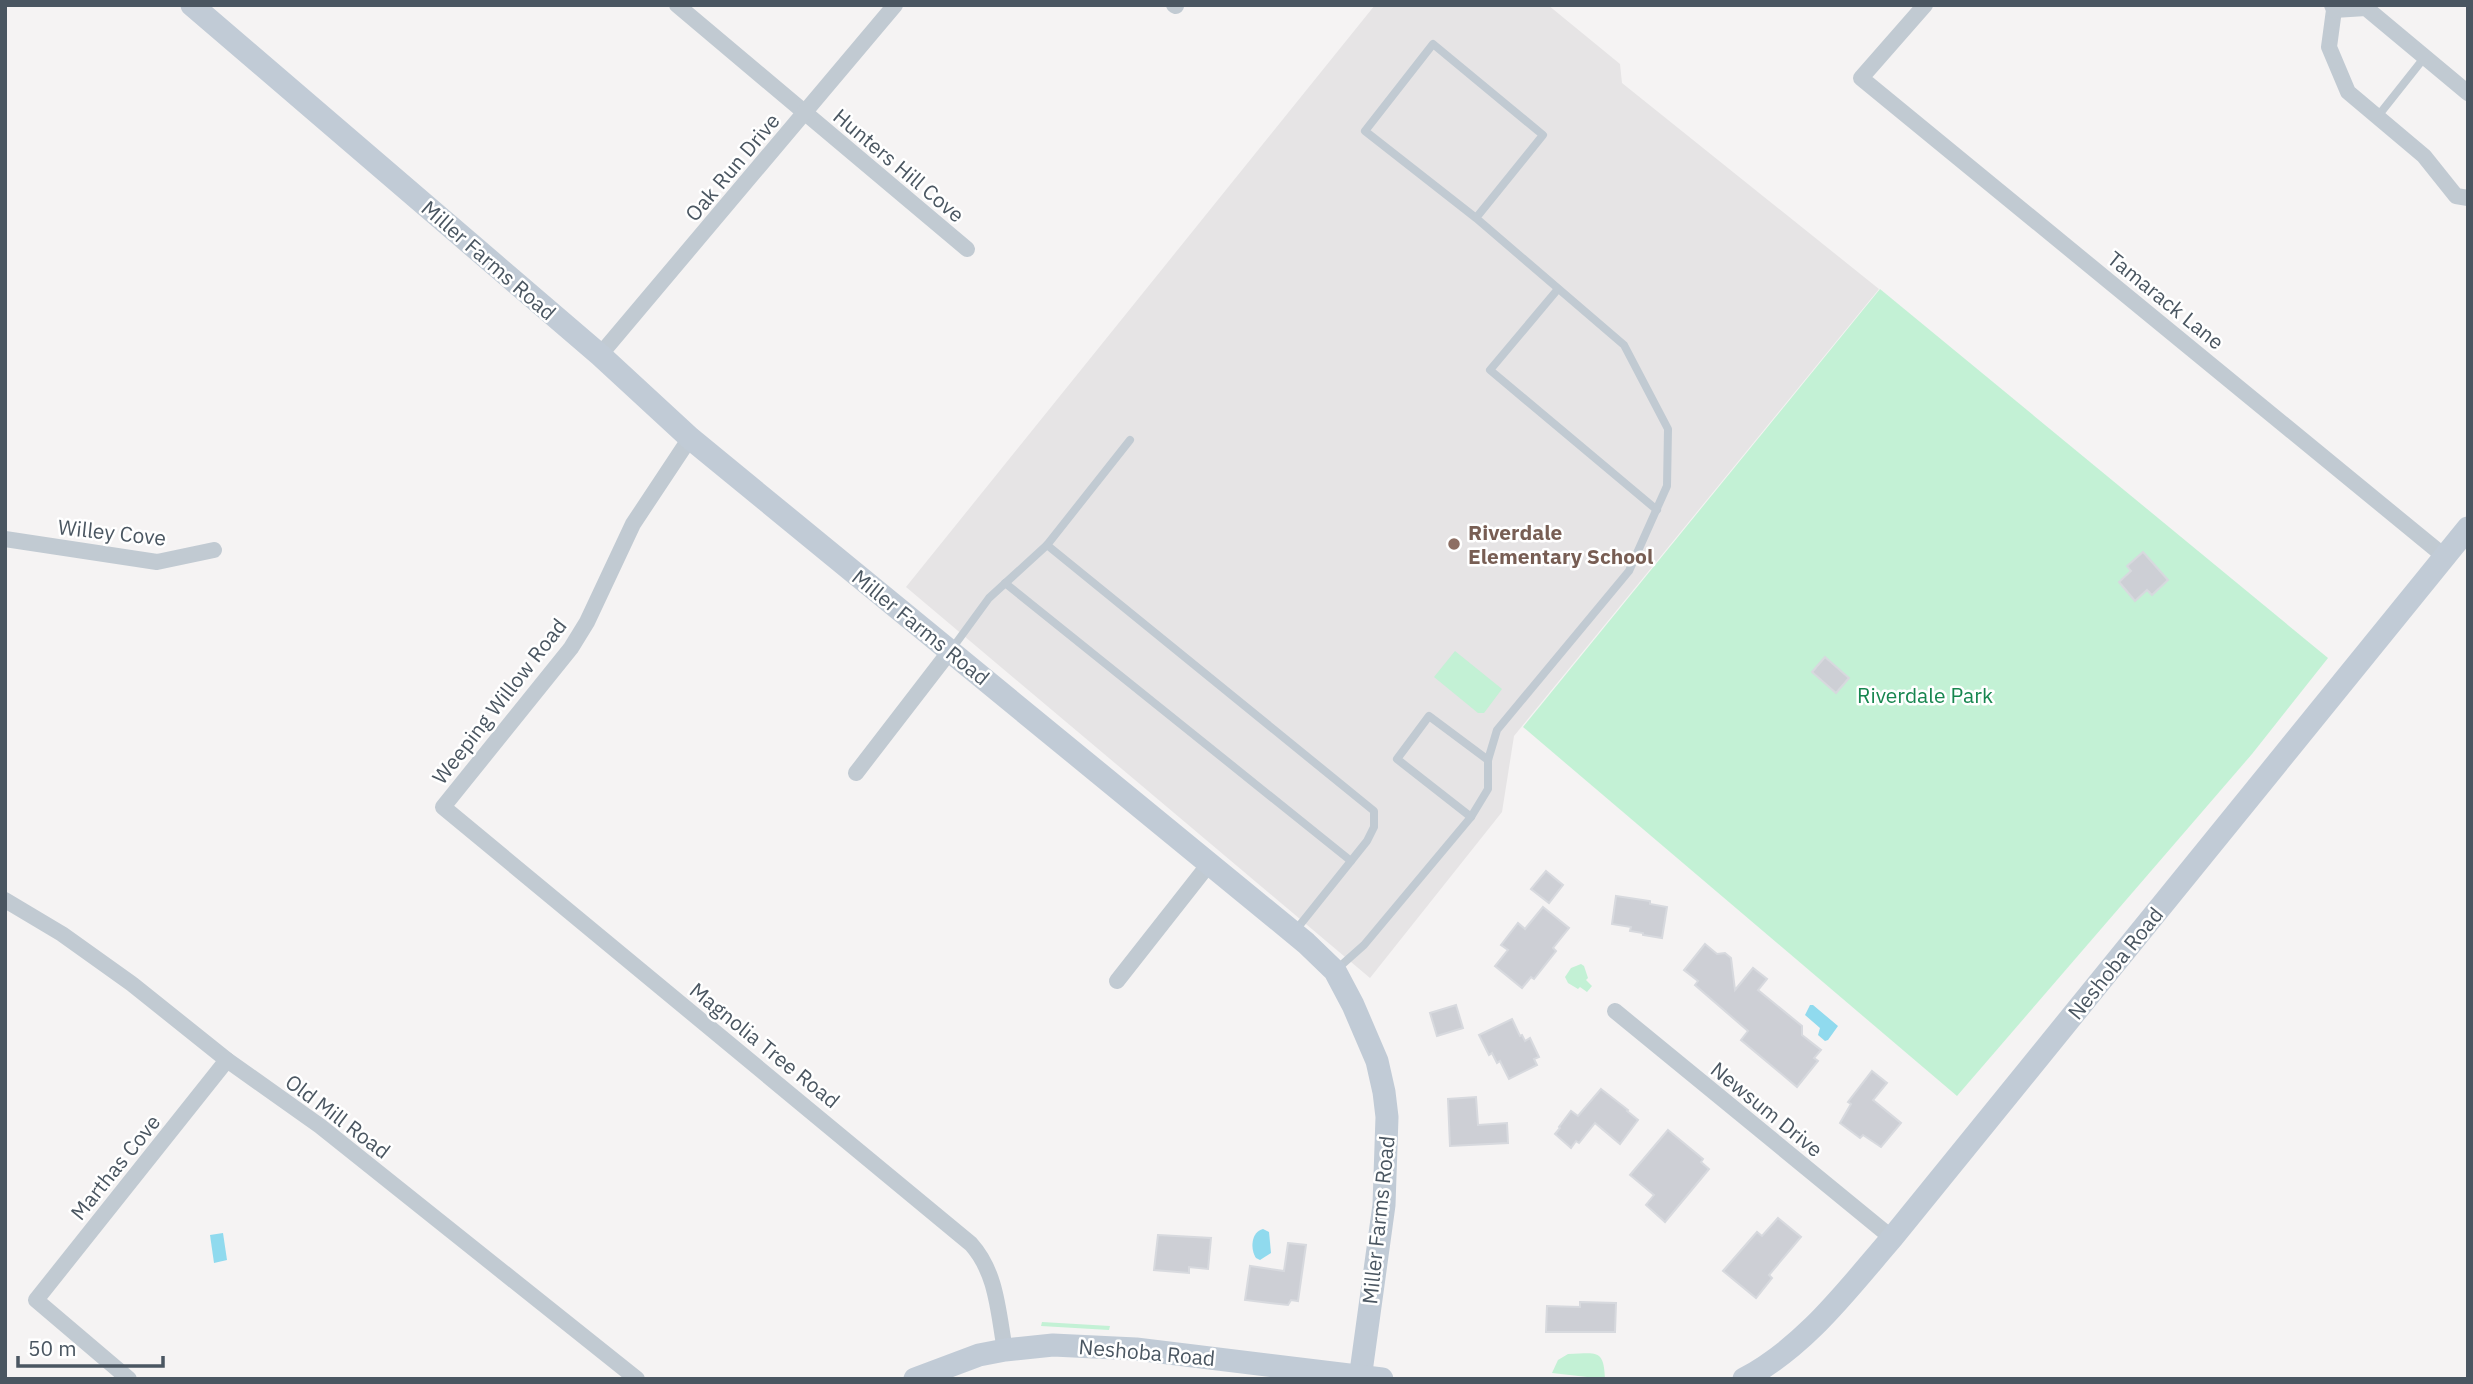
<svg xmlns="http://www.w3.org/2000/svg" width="2473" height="1384" font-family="'IBM Plex Sans',sans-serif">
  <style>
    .education { fill: #e6e4e5 }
    .green { fill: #c3f1d5 }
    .water { fill: #90daee }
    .building { fill: #cdcfd5; stroke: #d7d9de; stroke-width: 2 }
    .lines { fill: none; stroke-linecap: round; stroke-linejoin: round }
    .lane { stroke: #c1cad2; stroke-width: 8 }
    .street { stroke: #c1cad2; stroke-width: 16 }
    .secondary { stroke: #c1cbd6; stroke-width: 23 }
    .education-dot { fill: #8d6e63; stroke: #fff; stroke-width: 2.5 }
    .labels { text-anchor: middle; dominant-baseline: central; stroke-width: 5; stroke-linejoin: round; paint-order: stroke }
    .street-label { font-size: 21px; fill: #4a5661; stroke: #fff }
    .education-label { font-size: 21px; font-weight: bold; fill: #785e54; stroke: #fff; text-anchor: start }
    .park-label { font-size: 21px; fill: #17864f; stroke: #fff }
  </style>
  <rect width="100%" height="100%" fill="#f5f3f3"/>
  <!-- education -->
  <path class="education" d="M1375,5H1548L1620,64L1622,83L1879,289L1514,736L1502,812L1370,978L906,587Z"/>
  <!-- green -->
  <g class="green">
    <path d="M1880,289L2328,658L2252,754L1957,1096L1523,727Z"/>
    <path d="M1455,651L1502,689L1484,713H1478L1434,677Z"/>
    <path d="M1581,964L1584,966L1588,978L1586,980L1592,986L1587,992L1580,987L1578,989L1568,983L1565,977L1571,968Z"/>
    <path d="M1042,1322L1110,1326L1109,1330L1041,1326Z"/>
    <path d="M1568,1354C1595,1354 1604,1347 1605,1379L1552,1373L1558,1360Z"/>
  </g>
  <!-- water -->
  <g class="water">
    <path d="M1810,1005H1813L1838,1026L1828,1040L1825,1041L1818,1035L1820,1028L1805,1015Z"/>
    <path d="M1263,1229L1269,1232L1271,1253L1260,1260L1256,1258C1250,1249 1251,1232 1263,1229Z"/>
    <path d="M223,1233L227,1260L214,1263L210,1235Z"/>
  </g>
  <!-- building -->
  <g class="building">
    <path d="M2143,552L2168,580L2152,595L2147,590L2135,601L2119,582L2131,571L2127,566Z"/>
    <path d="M1825,657L1849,678L1836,693L1812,672Z"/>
    <path d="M1546,871L1563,885L1549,903L1531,889Z"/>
    <path d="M1616,896L1650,901V904L1667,907L1662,938L1643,935V933L1630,931L1631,927L1612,924Z"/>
    <path d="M1543,907L1569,928L1553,948L1556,951L1534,979L1531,977L1522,988L1495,966L1508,950L1501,945L1518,923L1525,929Z"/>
    <path d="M1705,944L1717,954L1725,953L1731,958L1735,990L1753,968L1767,979L1758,990L1802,1026V1035L1821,1050L1814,1058L1818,1061L1797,1087L1741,1040L1748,1031L1695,985L1698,981L1684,970Z"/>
    <path d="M1456,1005L1463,1028L1437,1036L1430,1013Z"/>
    <path d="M1512,1019L1520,1036L1522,1035L1525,1041L1530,1038L1539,1057L1534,1059L1537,1065L1509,1079L1500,1061L1497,1063L1492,1053L1489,1055L1479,1035Z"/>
    <path d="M1872,1071L1887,1083L1873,1100L1901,1123L1881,1147L1863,1135L1860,1138L1840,1123L1851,1104L1848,1102Z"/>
    <path d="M1601,1089L1628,1110L1627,1111L1638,1120L1620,1144L1595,1123L1579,1143L1576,1141L1571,1148L1555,1134L1560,1128L1559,1127L1571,1111L1578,1116Z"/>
    <path d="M1476,1097L1478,1125L1507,1123L1508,1143L1450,1146L1448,1099Z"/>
    <path d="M1668,1130L1703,1159L1701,1162L1709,1169L1665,1222L1646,1205L1654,1195L1630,1175Z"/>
    <path d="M1778,1218L1801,1237L1769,1275L1772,1278L1756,1298L1723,1271L1757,1232L1762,1236Z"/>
    <path d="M1158,1235L1211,1238L1208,1269L1189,1267V1273L1154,1270Z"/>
    <path d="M1288,1243L1306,1245L1298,1301L1291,1300L1288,1305L1245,1300L1250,1266L1284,1271Z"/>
    <path d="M1580,1302L1616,1303L1615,1332H1546L1547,1306L1580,1307Z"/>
  </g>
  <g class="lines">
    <!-- lane -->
    <g class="lane">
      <path d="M2378,116L2424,58"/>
      <path d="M1558,289L1490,370L1657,510"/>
      <path d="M1047,545L1130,440"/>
      <path d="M1005,583L1351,861"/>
      <path d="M951,650L989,598L1047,545L1374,811V827L1367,841L1295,931"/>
      <path d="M1471,817L1397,759L1429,716L1488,760"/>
      <path d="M1337,969L1364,945L1471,817L1488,789V760L1497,730L1629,571L1667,486L1668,429L1624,345L1476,218L1543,135L1433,44L1365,131L1476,218"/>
    </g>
    <!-- street -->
    <g class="street">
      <path d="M677,5L967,249"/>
      <path d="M1174,5L1176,6"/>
      <path d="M1925,5L1861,78L2444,556"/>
      <path d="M2332,5L2334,10L2329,47L2348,92L2424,156L2456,196L2468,198"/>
      <path d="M2334,10L2366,8L2468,93"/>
      <path d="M600,355L895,5"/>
      <path d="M690,438L633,524L587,622L571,648L443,807L971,1244C997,1273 998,1312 1005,1350"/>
      <path d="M5,539L157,562L214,550"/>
      <path d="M856,773L950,651"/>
      <path d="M5,900L62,934L132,984L227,1060L320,1126L637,1379"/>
      <path d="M1117,981L1209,864"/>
      <path d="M1615,1011L1892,1238"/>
      <path d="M129,1379L36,1300L227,1060"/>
    </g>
    <!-- secondary -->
    <g class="secondary">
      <path d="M192,5L600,355L690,438L1306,943L1335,971L1353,1005L1377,1061L1384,1092L1387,1117L1384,1205L1360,1379"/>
      <path d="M915,1379L979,1355L1005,1350L1053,1345L1136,1349L1382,1379"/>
      <path d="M1744,1379C1806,1346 1847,1290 1892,1238L2468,528"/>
    </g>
  </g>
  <!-- markers -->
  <circle class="education-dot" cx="1454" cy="544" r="7"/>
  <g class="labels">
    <!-- street labels -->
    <g class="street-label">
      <text transform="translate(899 165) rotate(40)">Hunters Hill Cove</text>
      <text transform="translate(732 167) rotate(-50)">Oak Run Drive</text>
      <text transform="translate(489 260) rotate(41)">Miller Farms Road</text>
      <text transform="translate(2166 300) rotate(39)">Tamarack Lane</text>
      <text transform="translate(112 532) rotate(6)">Willey Cove</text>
      <text transform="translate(921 627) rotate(39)">Miller Farms Road</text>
      <text transform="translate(499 701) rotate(-52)">Weeping Willow Road</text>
      <text transform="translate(2115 963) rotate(-51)">Neshoba Road</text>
      <text transform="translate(765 1045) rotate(39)">Magnolia Tree Road</text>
      <text transform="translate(1767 1109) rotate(39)">Newsum Drive</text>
      <text transform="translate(338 1116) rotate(37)">Old Mill Road</text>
      <text transform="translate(115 1167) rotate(-51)">Marthas Cove</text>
      <text transform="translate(1378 1220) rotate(-84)">Miller Farms Road</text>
      <text transform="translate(1147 1352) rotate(5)">Neshoba Road</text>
    </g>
    <!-- education labels -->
    <g class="education-label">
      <text x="1468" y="532">Riverdale<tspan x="1468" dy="24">Elementary School</tspan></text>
    </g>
    <!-- park labels -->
    <g class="park-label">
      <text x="1925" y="695">Riverdale Park</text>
    </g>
  </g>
  <!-- border -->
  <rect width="2473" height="1384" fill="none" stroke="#4a5661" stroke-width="14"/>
  <!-- scale -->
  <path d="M18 1356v10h145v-10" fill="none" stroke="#4a5661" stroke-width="3.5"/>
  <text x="28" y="1356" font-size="21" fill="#4a5661" stroke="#ffffff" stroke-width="5" paint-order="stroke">50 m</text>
</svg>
